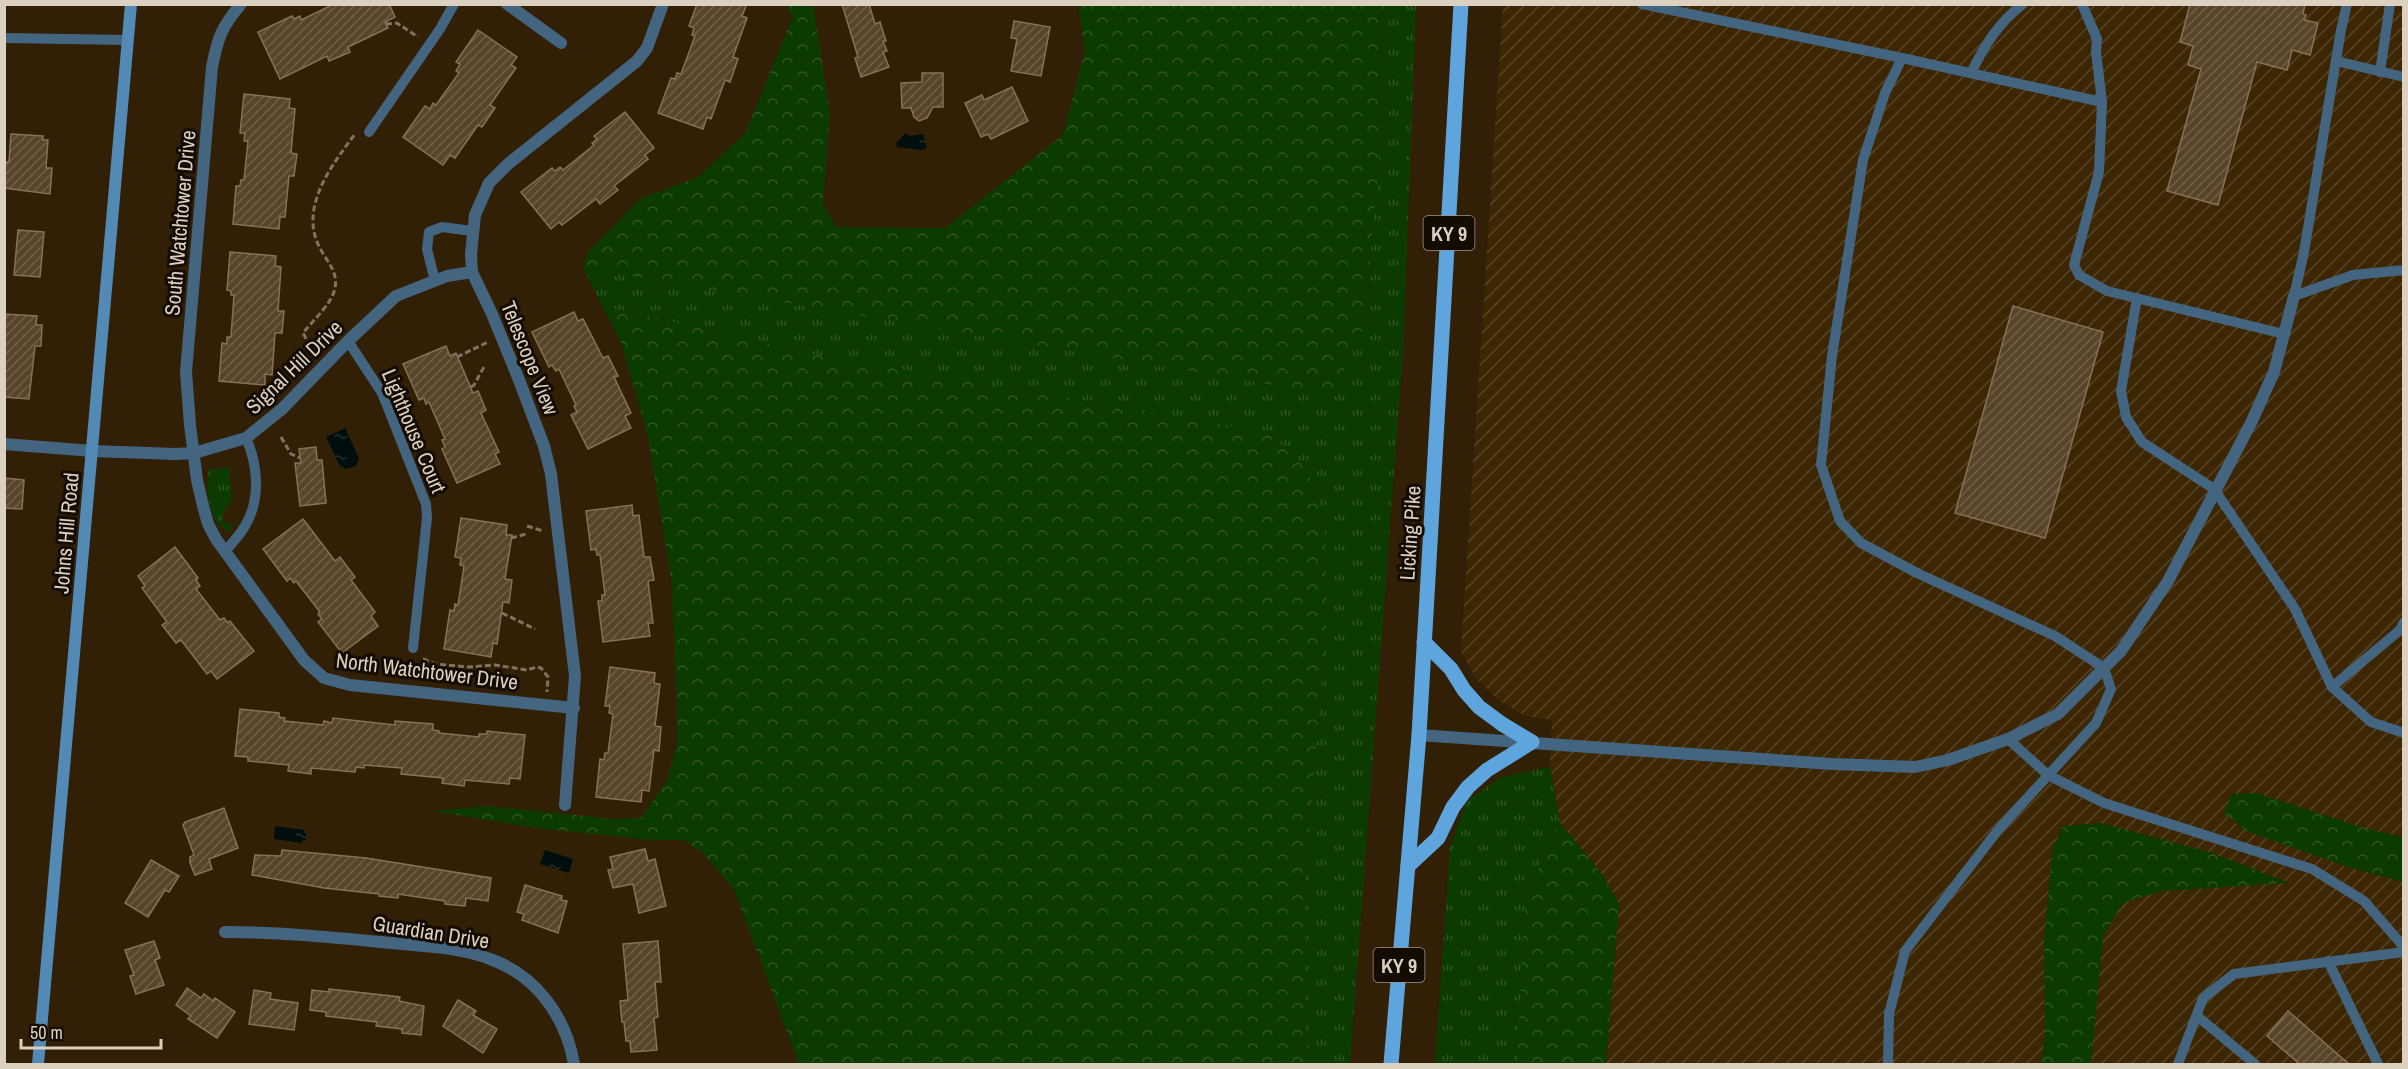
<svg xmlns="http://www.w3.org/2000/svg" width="2408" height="1069" font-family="'Archivo Narrow',sans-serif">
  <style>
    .industrial { fill: url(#industrial-furrows) }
    .grass { fill: url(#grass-tufts) }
    .forest { fill: url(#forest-crowns) }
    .water { fill: url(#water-ripples) }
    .building { fill: url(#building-hatch); stroke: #877256; stroke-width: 1.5 }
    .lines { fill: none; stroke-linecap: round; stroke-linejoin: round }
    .path { stroke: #82735e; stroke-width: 3; stroke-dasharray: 6 3; stroke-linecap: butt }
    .service { stroke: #446580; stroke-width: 10 }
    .minor { stroke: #446580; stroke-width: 12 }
    .secondary { stroke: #538ab5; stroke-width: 12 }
    .primary { stroke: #5ea5dd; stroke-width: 15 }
    .labels { text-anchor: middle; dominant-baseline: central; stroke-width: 6; stroke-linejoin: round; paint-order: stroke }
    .shield { fill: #140c03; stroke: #a09588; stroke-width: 1.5 }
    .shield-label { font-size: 20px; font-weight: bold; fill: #dcd0c1 }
    .street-label { font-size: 21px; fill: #dcd0c1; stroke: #140c03 }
  </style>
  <defs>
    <pattern id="industrial-furrows" width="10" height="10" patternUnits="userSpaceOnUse" patternTransform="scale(1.5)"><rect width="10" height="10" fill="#3c2603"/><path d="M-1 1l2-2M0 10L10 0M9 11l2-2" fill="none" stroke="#584426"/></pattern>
    <pattern id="grass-tufts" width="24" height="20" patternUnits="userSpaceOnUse" patternTransform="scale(1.5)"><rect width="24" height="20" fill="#0c3b00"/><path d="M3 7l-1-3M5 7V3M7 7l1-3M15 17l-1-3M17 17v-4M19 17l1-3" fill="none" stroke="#2f5623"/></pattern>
    <pattern id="forest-crowns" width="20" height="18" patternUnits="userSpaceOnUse" patternTransform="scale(1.5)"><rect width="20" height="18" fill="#0c3b00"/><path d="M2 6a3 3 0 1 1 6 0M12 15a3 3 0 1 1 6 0" fill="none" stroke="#2f5623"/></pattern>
    <pattern id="water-ripples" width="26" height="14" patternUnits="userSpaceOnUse" patternTransform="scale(1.5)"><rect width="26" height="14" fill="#000e0e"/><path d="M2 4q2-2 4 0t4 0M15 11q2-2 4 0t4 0" fill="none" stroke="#25302f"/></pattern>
    <pattern id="building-hatch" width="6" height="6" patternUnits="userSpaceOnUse" patternTransform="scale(1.5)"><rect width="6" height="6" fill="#574429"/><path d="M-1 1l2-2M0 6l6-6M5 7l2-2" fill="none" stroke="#6f5e46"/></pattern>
  </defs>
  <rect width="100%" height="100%" fill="#322006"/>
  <!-- industrial -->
  <path class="industrial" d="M1503,5H2403V1064H1606L1619,904L1602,874L1560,823L1550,767L1552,720L1525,716L1498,700L1475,677L1461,651Z"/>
  <!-- grass -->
  <g class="grass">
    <path d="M1384,5H1416L1403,352L1350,1064H1312L1304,1019V895L1327,615L1325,536L1315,486L1295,455L1266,432L818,355L602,306L583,268L1065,348L1364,326L1379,161Z"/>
    <path d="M229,467L232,502C225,506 222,515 223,522L232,524V530L229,531C208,523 205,489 209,470Z"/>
    <path d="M1550,767L1560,823L1525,896L1517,1064H1435L1450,846L1467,801L1501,777Z"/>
  </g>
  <!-- forest -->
  <g class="forest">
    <path d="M786,5H813L830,113L823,204L836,227L945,228L1063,135L1085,50L1078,5H1384L1379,161L1364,326L1331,395L583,268L588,252L640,199L698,177L746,132L793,16Z"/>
    <path d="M602,306L818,355L1266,432L1295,455L1315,486L1325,536L1327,615L1304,895V1019L1312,1064H799L734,890L703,853L684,840H651L536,828L433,811L488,806L613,819L641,818L667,781L678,740L672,585L648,437L621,342Z"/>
    <path d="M2256,793L2367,829L2403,837V882L2351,868L2246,831L2224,813L2232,794Z"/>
    <path d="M1560,823L1602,874L1619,904L1606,1064H1517L1525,896Z"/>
    <path d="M2101,823L2212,853L2289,883L2162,891L2123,903L2103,936L2091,1064H2041L2045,1035L2044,942L2052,850L2063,826Z"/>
  </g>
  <!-- water -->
  <g class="water">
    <path d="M906,133L910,136L923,134L927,148L922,150L897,147L896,143Z"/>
    <path d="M345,428L359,458L356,466L346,469L340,466L326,437Z"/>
    <path d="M275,826L304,830V833H306V840H303L302,843L274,839Z"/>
    <path d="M545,850L573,859L569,873L540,864Z"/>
  </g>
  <!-- building -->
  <g class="building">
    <path d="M334,4H389L395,17L385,22L388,28L348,47L350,52L329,61L327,56L280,79L258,32L292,16L294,19L300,16L301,20Z"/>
    <path d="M697,4H747L742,16L747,18L733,57L738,59L730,82L725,80L711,119L707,117L703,129L658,113L671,78L675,79L677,73L681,74L695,36L692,35L694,28L689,26Z"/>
    <path d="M842,4H869L875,24L880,22L886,41H883L887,51L883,52L889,67L861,77L855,58L858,57Z"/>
    <path d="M2190,4H2305L2303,14L2306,15L2304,20L2318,23L2310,55L2292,50L2287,70L2257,62L2218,205L2167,191L2201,69L2188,65L2193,46L2180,42Z"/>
    <path d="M1014,21L1050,27L1041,76L1011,71L1017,39L1011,38Z"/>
    <path d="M478,30L517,57L511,65L516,68L490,105L495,108L482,127L478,125L455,158L450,155L443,165L403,137L425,106L430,109L433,103L436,105L459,73L456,71L460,64L456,62Z"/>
    <path d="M922,73H943V107H933L927,118L919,121L914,117L911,108H902L901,83L922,82Z"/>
    <path d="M1012,87L1028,121L991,139L988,134L981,137L965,103L982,95L984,100Z"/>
    <path d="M244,94L290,99L289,108L295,109L291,153L297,154L294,176H289L285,217H280L279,229L233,224L236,186H240L241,180H244L248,141H244L245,133H240Z"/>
    <path d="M625,112L654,148L645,155L648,159L614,186L618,190L600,204L596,199L562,225L559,222L551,229L521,192L552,168L555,171L560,167L563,170L594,145L592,143L597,139L594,136Z"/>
    <path d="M11,134L43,136V140H48L46,168H52L50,194L4,188V162H9Z"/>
    <path d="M18,230L44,232L40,277L14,275Z"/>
    <path d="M230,252L276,256L275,266L281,267L278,311H284L282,333H275L272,375L265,374V385L219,381L222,343L227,344V337H231L234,295H231V291L227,290Z"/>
    <path d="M2013,306L2103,332L2045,538L1955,513Z"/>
    <path d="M574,312L578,321L583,319L603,358L608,356L618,376L614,377L631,413L625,416L631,428L588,449L571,415L577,412L574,406L576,405L559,369L556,371L552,365L549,367L532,332Z"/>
    <path d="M4,314L37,316L36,325H42L41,346H35L29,399L4,397Z"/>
    <path d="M446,346L450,356L456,353L473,393L478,391L486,410L481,413L499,452L495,454L500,464L457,483L442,449L445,447L442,440L445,439L429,402L426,404L424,398L419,400L403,364Z"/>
    <path d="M316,447L317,460H322L326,503L300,506L295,463H301L299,449Z"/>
    <path d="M4,478L24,480L22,509L4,508Z"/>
    <path d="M632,505L633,516L639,515L644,557H650L654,580L648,581L653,623H648L650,636L603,642L598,601H602V595H605L600,555H597L596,549L591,550L586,511Z"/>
    <path d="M461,518L507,525L506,535H512L505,579L512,580L509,603L503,602L497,644L493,643L491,657L444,649L450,610L454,611L455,604L458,605L464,566L460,565L461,558L455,557Z"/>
    <path d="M303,519L335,561L340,557L355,577L351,580L375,612L371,616L378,626L342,653L318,622L322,619L318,614L320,612L296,581L294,583L290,578L287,581L263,549Z"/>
    <path d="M175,547L198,578L196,580L200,586L196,589L220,620L224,618L228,623L230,621L254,651L217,679L211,671L207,674L181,640L176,643L162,625L167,622L142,588L145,586L138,576Z"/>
    <path d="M610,667L655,673L654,683L660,684L655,726L661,727L659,751L654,750L649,791L642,790L641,802L596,797L600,759L604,760L605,753H608L613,714L609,713L610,706H605Z"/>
    <path d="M240,709L279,713V717L285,718L284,721L323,725L324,721L332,723L333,718L395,725V721L433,724V730L439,731V733L479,737V734H487V731L525,735L520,779L510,778L509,784L465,780L464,786L442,783L443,778L401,774L402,768L364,765V768L356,767L355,772L311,768V774L288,771L289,765L248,761V757L235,756Z"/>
    <path d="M224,808L238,848L209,859L212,869L195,875L190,863V857L194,855L183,825L185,822Z"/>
    <path d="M645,849L648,861L655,859L666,906L639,913L633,884L613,888L608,870L613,869L610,857Z"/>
    <path d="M282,850L366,858L491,878L488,901L466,898L465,906L445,904V901L398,894V898L379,896V894L324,888L252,875L255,855L281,856Z"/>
    <path d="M151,860L179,876L169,892L165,890L148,917L125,903Z"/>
    <path d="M525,885L562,896L561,900L567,901L558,933L522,920L524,914L517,912Z"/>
    <path d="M154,941L160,958L155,960L164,985L136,994L130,976L134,975L125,950Z"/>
    <path d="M658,941L661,982H655L658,1017L654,1018L657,1050L631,1052L630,1041H626L624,1022H622L620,1001L628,1000L623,944Z"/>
    <path d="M187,988L201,998L204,994L213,1001L215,998L235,1012L217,1038L188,1019L191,1016L176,1005Z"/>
    <path d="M329,989L400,997L399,1001L424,1006L421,1035L402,1033V1029L376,1026L377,1022L326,1016V1012L310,1010L312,990L329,992Z"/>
    <path d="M254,990L271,993L270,999L298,1003L294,1030L249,1024Z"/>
    <path d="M458,1000L476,1011L473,1015L497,1029L483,1053L443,1026Z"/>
    <path d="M2288,1011L2350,1065H2301L2267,1036Z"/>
  </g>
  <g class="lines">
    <!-- path -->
    <g class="path">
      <path d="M386,24L397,23L418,37"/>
      <path d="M318,352L309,344L303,333C313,320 332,304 335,288C338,272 328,263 321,250C297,209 332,165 355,134"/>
      <path d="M457,357L488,342"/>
      <path d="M471,387L474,385L485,365"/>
      <path d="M281,437L291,454L300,458"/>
      <path d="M527,526L543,531"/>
      <path d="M511,538L526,534"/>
      <path d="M502,613L535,629"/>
      <path d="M423,659L436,664L468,667L495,665L527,670L537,667L541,668L548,677L547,692"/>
    </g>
    <!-- service -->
    <g class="service">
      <path d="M1642,4L1902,58L2102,102"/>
      <path d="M2082,4L2097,39L2096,52L2102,102L2099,172L2074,265L2079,275L2107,291L2284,334"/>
      <path d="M4,38L128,40"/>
      <path d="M2336,61L2404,77"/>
      <path d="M2380,72L2390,4"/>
      <path d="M1971,73C1984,46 1999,22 2023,4"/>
      <path d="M369,132L440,29L454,4"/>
      <path d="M435,281L427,249L429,232L442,227L472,231"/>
      <path d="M2294,296L2304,252L2341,30L2347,4"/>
      <path d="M2294,296L2353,275L2404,270"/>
      <path d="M2137,298L2121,391L2126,417L2142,442L2214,489L2295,609L2332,687L2371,722L2404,733"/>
      <path d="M348,341L382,393L426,504L427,518L413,648"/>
      <path d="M225,552C231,544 240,535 245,526C261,499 258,465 246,438"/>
      <path d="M2332,687L2400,630L2404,622"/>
      <path d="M2008,739L2048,775L2104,803L2312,869L2364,901L2404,947"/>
      <path d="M2328,961L2378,1064"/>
      <path d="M2197,1016L2255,1064"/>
      <path d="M1888,1064L1889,1014L1905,951L1998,830L2096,723L2111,689L2104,668L2055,636L1919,574L1861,543L1840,521L1821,465L1832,356L1863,160L1885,93L1902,58"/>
      <path d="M2178,1064L2203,998L2234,974L2404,952"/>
    </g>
    <!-- minor -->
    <g class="minor">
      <path d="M241,4C221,28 218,37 212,67L186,372L190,425L197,480L203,506L208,524L216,539L304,660L324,678L350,685L574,708"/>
      <path d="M507,4L561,43"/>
      <path d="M4,444L93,451L175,454L194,453L246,438L282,409L348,341L396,296L447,276L472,272"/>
      <path d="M1419,735L1832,764L1915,767L1948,760L2008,739L2058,714L2121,651L2168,581L2251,423L2274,372L2294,296"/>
      <path d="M565,805L575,676L551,474L544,446L519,380L492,314L472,272L471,254L475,215L489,183L508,164L637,61L647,48L663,4"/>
      <path d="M225,932C277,932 329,937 381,942C416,946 456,946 490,959C536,975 566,1017 574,1064"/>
    </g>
    <!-- secondary -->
    <path class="secondary" d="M38,1064L131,4"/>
    <!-- primary -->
    <g class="primary">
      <path d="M1408,866L1438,838L1453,807L1468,787L1487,770L1532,742L1502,724L1479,707L1464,690L1451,669L1424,642"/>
      <path d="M1391,1064L1419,735L1461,4"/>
    </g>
  </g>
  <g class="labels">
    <!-- shield labels -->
    <g class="shield">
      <rect x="1423.5" y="216" width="51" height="34" rx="4.5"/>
      <rect x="1373.5" y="948" width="51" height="34" rx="4.5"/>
    </g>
    <g class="shield-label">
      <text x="1449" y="233">KY 9</text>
      <text x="1399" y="965">KY 9</text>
    </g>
    <!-- street labels -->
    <g class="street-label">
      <text transform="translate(180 223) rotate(-85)">South Watchtower Drive</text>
      <text transform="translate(530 358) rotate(68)">Telescope View</text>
      <text transform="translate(294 367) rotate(-44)">Signal Hill Drive</text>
      <text transform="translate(414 431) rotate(67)">Lighthouse Court</text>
      <text transform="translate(66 533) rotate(-85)">Johns Hill Road</text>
      <text transform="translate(1410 533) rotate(-86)">Licking Pike</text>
      <text transform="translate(427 671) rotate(7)">North Watchtower Drive</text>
      <text transform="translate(431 932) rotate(9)">Guardian Drive</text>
    </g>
  </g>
  <!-- border -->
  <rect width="2408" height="1069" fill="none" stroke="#dcd0c1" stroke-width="12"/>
  <!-- scale -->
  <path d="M21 1039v9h140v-9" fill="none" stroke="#dcd0c1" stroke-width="3"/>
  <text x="30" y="1039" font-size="18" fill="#dcd0c1" stroke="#140c03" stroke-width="4.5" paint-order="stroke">50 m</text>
</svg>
